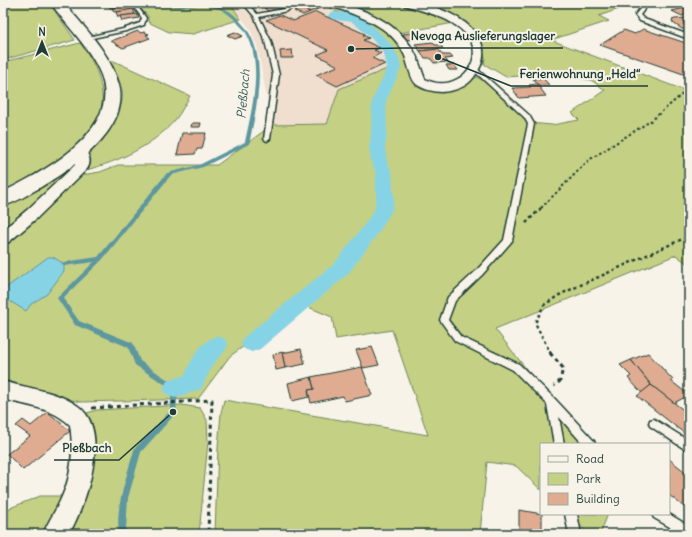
<svg xmlns="http://www.w3.org/2000/svg" width="692" height="537" font-family="Delius,sans-serif">
  <style>
    .built { fill: #f0dece }
    .green { fill: #c4d084; stroke: #72865c }
    .water { fill: #87d3e6; stroke: #5d979f }
    .lines { fill: none; stroke-linecap: round; stroke-linejoin: round }
    .stream { fill: #5d979f; fill-rule: evenodd }
    .canal { fill: #87d3e6; fill-rule: evenodd }
    .building { fill: #dfac92; stroke: #1f3d34 }
    .lane-casing { stroke: #1f3d34; stroke-width: 3 }
    .street-casing { stroke: #1f3d34; stroke-width: 3 }
    .secondary-casing { stroke: #1f3d34; stroke-width: 3 }
    .path-far3 { stroke: #1f3d34; stroke-width: 1.5; stroke-dasharray: 2 2; stroke-linecap: butt }
    .path-far2 { stroke: #1f3d34; stroke-width: 2; stroke-dasharray: 2.5 2.5; stroke-linecap: butt }
    .path-far1 { stroke: #1f3d34; stroke-width: 2.5; stroke-dasharray: 3 3; stroke-linecap: butt }
    .path { stroke: #1f3d34; stroke-width: 3; stroke-dasharray: 4 4; stroke-linecap: butt }
    .lane { fill: #f7f3e8; fill-rule: evenodd }
    .street { fill: #f7f3e8; fill-rule: evenodd }
    .secondary { fill: #f7f3e8; fill-rule: evenodd }
    .labels { text-anchor: middle; dominant-baseline: central; stroke-width: 4; stroke-linejoin: round; paint-order: stroke }
    .water-label { font-size: 12px; font-style: italic; fill: #345b58; stroke: #f7f3e8 }
    .leader { fill: none; stroke: #1f3d34; stroke-width: 1.5 }
    .callout-dot { fill: #1f3d34; stroke: #f7f3e8; stroke-width: 1.5 }
    .callout-label { font-size: 12px; text-anchor: middle; font-weight: bold; fill: #1f3d34; stroke: #f7f3e8; stroke-width: 4; stroke-linejoin: round; paint-order: stroke }
  </style>
  <rect width="100%" height="100%" fill="#f7f3e8"/>
  <filter id="ink" filterUnits="userSpaceOnUse"><feTurbulence type="fractalNoise" baseFrequency=".025" numOctaves="2"/><feDisplacementMap in="SourceGraphic" scale="8" xChannelSelector="R" yChannelSelector="G"/><feConvolveMatrix kernelMatrix="1 2 1 2 8 2 1 2 1" color-interpolation-filters="sRGB"/></filter>
  <g filter="url(#ink)">
    <!-- built -->
    <path class="built" d="M230,3H329L330,8L380,35L389,68L339,89L327,124L272,125L257,46L250,29Z"/>
    <!-- green -->
    <g class="green">
      <path d="M3,3H49L75,40L3,60Z"/>
      <path d="M135,3H230L241,19L193,34L169,32L148,22V16Z"/>
      <path d="M348,3H400L431,12L454,23L399,33L389,24L345,4Z"/>
      <path d="M414,3H630L633,4L599,16L609,21L551,40L689,92V265L676,255L495,329L552,402L583,444H541V490L516,466L487,462L480,534H215L218,447L221,413L224,400L428,435L392,330L336,339L332,317L306,306L270,328L230,356L198,399L81,402L10,387L3,385V244L82,175L100,172L118,165H217L272,125L327,124L339,89L389,68L380,35L330,8V4L382,26L401,45L420,86C435,93 452,94 466,85C470,83 472,80 476,77L481,79L516,109L529,123L552,125L579,120L572,113L605,90L591,80L548,74L506,77L484,64L485,58L481,45L472,31Z"/>
      <path d="M80,43C95,62 106,86 101,112C94,143 30,179 3,193V62Z"/>
      <path d="M109,61H114L190,96C185,104 181,113 175,120C154,145 118,162 86,170L92,151V147C107,133 125,113 122,90C120,80 114,70 109,61Z"/>
      <path d="M66,168L71,172L3,232V205Z"/>
      <path d="M182,405L200,408L207,420L208,442L199,534H63L87,419V413L97,410Z"/>
      <path d="M40,496H69L47,534H3V508L5,510Z"/>
      <path d="M567,514H608L600,534H589Z"/>
    </g>
    <!-- water -->
    <path class="water" d="M48,257H53L64,264V271L47,294L31,304L26,311L3,297V290Z"/>
    <g class="lines">
      <!-- stream -->
      <path class="stream" d="M166,3C184,8 203,0 220,7C228,9 235,15 240,21C242,24 246,27 248,31C264,57 259,91 254,120C252,128 251,136 249,144L203,167L171,175L102,260L63,298L79,321L133,343L140,361L177,386L178,388L176,412L175,414L141,452L128,498L126,528L127,534H119C115,507 127,476 134,450L135,448L170,411L172,389L135,365L128,347L75,325L57,298L94,262L64,266L61,264L64,262L98,257L167,173L199,165L245,142C252,109 264,63 245,31C243,28 239,25 237,22C231,16 224,10 217,8C200,2 181,10 165,5V3Z"/>
      <!-- canal -->
      <g class="canal">
        <path d="M334,12L351,13L360,16L376,29L392,45L399,58L401,68L386,101L387,134L385,147L387,162L392,172L394,200L392,210L379,232L348,274L260,349L252,352L244,349L241,343L244,337L334,264L365,224L374,210L376,200V172L371,162L369,147L371,134L372,101L387,68L385,58L381,49L368,35L352,22L330,19L328,16L330,13Z"/>
        <path d="M217,336L225,339L228,345L225,351L213,364L201,389L175,398L167,395L163,388L167,381L185,375C192,359 199,342 217,336Z"/>
      </g>
    </g>
    <!-- building -->
    <g class="building">
      <path d="M114,3H126L127,6L110,8L108,4Z"/>
      <path d="M282,3L288,7L268,11L264,8Z"/>
      <path d="M314,3L325,6L310,12L300,8Z"/>
      <path d="M129,5L131,10L114,12L112,8Z"/>
      <path d="M689,7V14L682,16L672,11Z"/>
      <path d="M300,8L310,12L303,15L294,11Z"/>
      <path d="M133,9L135,14L118,17L116,12Z"/>
      <path d="M316,12L365,34L363,35L369,38L363,40L380,48L374,50L381,53L372,58L385,64L337,86L316,75L338,66L317,55L328,50L266,20L280,15L293,21Z"/>
      <path d="M137,14L139,18L122,21L120,16Z"/>
      <path d="M686,18L689,19V23L684,22L683,24L689,26V30L682,29L673,23L672,20L675,19Z"/>
      <path d="M643,29L689,44V76L600,45L624,30L635,34Z"/>
      <path d="M138,31L141,33L144,32L149,34L146,35L150,38L123,48L111,41Z"/>
      <path d="M235,32L243,36L235,39L227,35Z"/>
      <path d="M411,33L416,39L407,40L403,34Z"/>
      <path d="M432,42L435,45H440L443,48L420,51L415,44Z"/>
      <path d="M438,49L443,55H450L453,58L445,59L448,62L434,63L430,58H425L420,51Z"/>
      <path d="M292,50L293,58H281L280,51Z"/>
      <path d="M446,65H454L458,70H449Z"/>
      <path d="M543,78L549,85H538L533,79Z"/>
      <path d="M537,84L546,96L519,98L512,88L531,87L529,85Z"/>
      <path d="M192,123H201L200,127H191Z"/>
      <path d="M182,133H206L202,149H197L195,154L177,155Z"/>
      <path d="M372,347L379,365L363,368L356,350Z"/>
      <path d="M301,349L305,364L285,368L282,353Z"/>
      <path d="M282,352L285,368L276,370L273,355Z"/>
      <path d="M648,353L673,380L671,381L689,395L674,403L651,385L631,360Z"/>
      <path d="M631,360L651,385L642,393L628,378L631,376L620,365Z"/>
      <path d="M362,367L372,395L345,401L343,396L311,403L308,390L314,389L311,377Z"/>
      <path d="M311,377L314,389L308,390L309,397L292,401L288,383Z"/>
      <path d="M651,385L686,412L685,413L689,417V437L637,396Z"/>
      <path d="M48,412L70,431L23,470L7,454L30,436L16,426L23,420L31,426Z"/>
      <path d="M669,459L689,475V502L684,507L669,495Z"/>
      <path d="M519,510L542,514V534H519Z"/>
    </g>
    <g class="lines">
      <defs>
        <g id="lane">
          <path d="M131,3H135L146,18L144,25L126,31L83,40V38L123,29L140,23L142,18Z"/>
          <path d="M243,3H247L257,14L284,9L295,3H300L287,11L259,17L271,41L279,75L270,139L267,141L264,139L273,75L265,41L254,16Z"/>
          <path d="M645,3H649L640,15L644,19L689,35V39L640,21L635,15Z"/>
          <path d="M476,68L529,115L534,124L512,241L482,275L455,301L448,320L461,337L519,364L555,399L594,441L595,444H583L559,417L564,444H554L547,404L513,370L455,341L440,320L448,297L476,271L504,240L528,124L524,117L474,71V69Z"/>
          <path d="M654,419L689,441V452L650,426L649,423L650,420Z"/>
          <path d="M565,514H577L581,534H569Z"/>
          <path d="M652,514H669L689,526V534H682L654,518Z"/>
        </g>
        <g id="street">
          <path d="M327,3C356,3 396,22 412,48C418,57 421,69 425,79C455,95 486,63 469,38C455,18 425,12 404,5L402,3C407,3 413,2 417,3C452,8 505,38 474,77C467,87 454,91 442,92C434,92 422,89 416,84C410,78 408,64 405,56C401,47 396,40 389,34C372,19 349,13 329,5Z"/>
          <path d="M79,148C88,150 93,161 87,169L37,218L9,242L3,243V230L27,210L75,165V156L72,152L74,149Z"/>
          <path d="M3,381C28,389 56,390 78,406C112,431 86,504 69,534H43C48,522 55,512 60,501C72,477 74,451 70,425C51,407 27,406 3,399Z"/>
        </g>
        <path id="secondary" d="M51,3H64C84,27 111,54 119,85C131,131 68,171 36,190C25,196 15,203 3,206V192C43,172 122,131 101,75C90,47 67,27 51,3Z"/>
      </defs>
      <!-- lane casing -->
      <use href="#lane" class="lane-casing"/>
      <!-- street casing -->
      <use href="#street" class="street-casing"/>
      <!-- secondary casing -->
      <use href="#secondary" class="secondary-casing"/>
      <!-- path-far3 -->
      <path class="path-far3" d="M685,92L689,89"/>
      <!-- path-far2 -->
      <path class="path-far2" d="M541,208L589,160L652,120L686,91"/>
      <!-- path-far1 -->
      <g class="path-far1">
        <path d="M526,223L542,207"/>
        <path d="M551,354L535,323L544,305L561,294L689,236"/>
      </g>
      <!-- path -->
      <g class="path">
        <path d="M550,353L563,368L560,381L554,386"/>
        <path d="M92,408L212,400L208,534"/>
      </g>
      <!-- lane -->
      <use href="#lane" class="lane"/>
      <!-- street -->
      <use href="#street" class="street"/>
      <!-- secondary -->
      <use href="#secondary" class="secondary"/>
    </g>
  </g>
  <g class="labels">
    <!-- water labels -->
    <g class="water-label">
      <text transform="translate(243 94) rotate(-85)">Pleßbach</text>
    </g>
  </g>
  <!-- callouts -->
  <path class="leader" d="M351 49L403 48H563M438 57L511 86H648M173 412L119 460H54"/>
  <g class="callout-dot">
    <circle cx="351" cy="49" r="4"/>
    <circle cx="438" cy="57" r="4"/>
    <circle cx="173" cy="412" r="4"/>
  </g>
  <g class="callout-label">
    <text x="483" y="40">Nevoga Auslieferungslager</text>
    <text x="580" y="78">Ferienwohnung „Held“</text>
    <text x="87" y="452">Pleßbach</text>
  </g>
  <!-- margin -->
  <rect width="692" height="537" fill="none" stroke="#f7f3e8" stroke-width="16"/>
  <rect x="8" y="8" width="676" height="521" fill="none" stroke="#1f3d34" stroke-width="1.5" filter="url(#ink)"/>
  <!-- legend -->
  <rect x="540" y="443" width="130" height="72" fill="#f7f3e8" stroke="#a1aaa0"/>
  <rect x="548" y="456" width="20" height="6" fill="#f7f3e8" stroke="#a1aaa0"/>
  <text x="576" y="463" font-size="12" fill="#1f3d34">Road</text>
  <rect x="548" y="473" width="20" height="12" fill="#c4d084" stroke="#a1aaa0"/>
  <text x="576" y="483" font-size="12" fill="#1f3d34">Park</text>
  <rect x="548" y="493" width="20" height="12" fill="#dfac92" stroke="#a1aaa0"/>
  <text x="576" y="503" font-size="12" fill="#1f3d34">Building</text>
  <!-- north arrow -->
  <g transform="translate(42 42)" stroke="#f7f3e8" stroke-width="3" paint-order="stroke">
  <path d="M0-3L7 15L0 10L-7 15Z" fill="#1f3d34"/>
  <text y="-6" font-size="11" font-weight="bold" text-anchor="middle" fill="#1f3d34">N</text>
  </g>
</svg>
